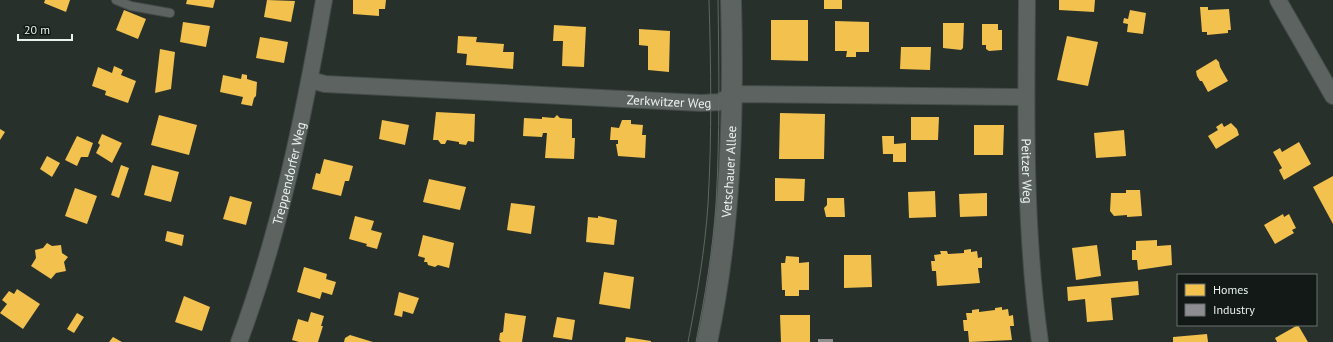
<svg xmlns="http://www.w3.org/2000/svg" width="1333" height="342" font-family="'PT Sans',sans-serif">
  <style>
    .homes { fill: #f2c14e }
    .industry { fill: #8d8d92 }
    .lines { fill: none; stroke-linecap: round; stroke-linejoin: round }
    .service-casing { stroke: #444c49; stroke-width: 10 }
    .minor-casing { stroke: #444c49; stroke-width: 18 }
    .tertiary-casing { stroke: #444c49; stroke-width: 22 }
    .service { stroke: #5d6361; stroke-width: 8 }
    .minor { stroke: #5d6361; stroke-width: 16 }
    .tertiary { stroke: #5d6361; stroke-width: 20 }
    .tram { stroke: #5f6663; stroke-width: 1 }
    .labels { text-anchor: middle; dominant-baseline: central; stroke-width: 4; stroke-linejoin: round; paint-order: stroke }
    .street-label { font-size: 13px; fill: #e9f2ef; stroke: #121916 }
  </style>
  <rect width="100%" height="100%" fill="#28302c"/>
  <!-- homes -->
  <g class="homes">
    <path d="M45,0H70L66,12L44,3Z"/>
    <path d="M187,0H215L213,8L186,4Z"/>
    <path d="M267,0L295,1L291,22L264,17Z"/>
    <path d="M353,0H386L385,9H379V16L353,14Z"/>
    <rect x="824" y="0" width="18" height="9"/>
    <path d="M1059,0H1095L1094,12L1059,10Z"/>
    <path d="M1200,7H1208V10L1229,9L1231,30H1228V33L1207,35V32H1202Z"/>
    <path d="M124,10L146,19L138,39L116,30Z"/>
    <path d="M1130,10L1146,13L1143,34L1127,32L1128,24L1123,23L1124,18L1128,19Z"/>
    <path d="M771,20H808V61L771,60Z"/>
    <path d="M835,21L869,22V52H856V57H846L847,51H835Z"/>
    <path d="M183,22L210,26L206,47L180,42Z"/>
    <path d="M943,23H964L963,48L961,50L943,48Z"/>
    <path d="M982,24H998V30H1002V50L989,51L986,49V45H982Z"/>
    <path d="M554,25L586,27L584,67L562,66L563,41H553Z"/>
    <path d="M639,29L670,31L669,72L648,70V46L639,45Z"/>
    <path d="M458,36L477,37L476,42L504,44L503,52H514L513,69L466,65L467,54L457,53Z"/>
    <path d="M1067,36L1098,42L1088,86L1057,80Z"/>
    <path d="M260,37L288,42L284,63L256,58Z"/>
    <path d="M901,47H931L930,70L900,69Z"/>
    <path d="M160,49L175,52L171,89L155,93Z"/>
    <path d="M1216,59L1219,62L1220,67L1228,81L1208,92L1202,81H1200L1197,76L1196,71Z"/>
    <path d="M114,66L123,70L121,75L136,81L128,103L105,95L106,91L92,86L98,67L112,73Z"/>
    <path d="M242,74L247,75V79L257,82L256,96L254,98L252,106L241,104L243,97L220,92L223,75L241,79Z"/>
    <path d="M436,112L475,114L474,142L468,141L466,145L459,144V142L447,140L445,144H441L438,140H433Z"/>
    <path d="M780,113L825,114L824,159H779Z"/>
    <path d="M159,115L197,125L189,155L151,145Z"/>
    <path d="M557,115L560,118L572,119V138H575L574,159L545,158L547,133H543L542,137L523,136L524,118L542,119V117L554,118Z"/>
    <path d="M911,117H939L938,140H911Z"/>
    <path d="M382,120L409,125L405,145L379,139Z"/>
    <path d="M622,120H631V124L643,125L642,135H646L645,158L618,156L616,144H618V140H610L611,127L619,128Z"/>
    <path d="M1222,123L1224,127L1231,123L1237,129L1239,135L1216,149L1208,136L1218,130L1216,127Z"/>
    <path d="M974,125H1004L1003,155H974Z"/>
    <path d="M0,129L5,132L0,140Z"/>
    <path d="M1124,130L1126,156L1096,158L1094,133Z"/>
    <path d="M102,134L122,143L112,163L96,153L100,145L98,143Z"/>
    <path d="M77,136L93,143L88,157H81L77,166L65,160Z"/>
    <path d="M882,136H894V144L906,143V162H893V154H883Z"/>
    <path d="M1299,142L1311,164L1284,180L1279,170L1282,168L1273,152L1280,148L1282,152Z"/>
    <path d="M47,156L60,163L52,177L40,169Z"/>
    <path d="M324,159L353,166L349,181H345L341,196L312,189L316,173L320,174Z"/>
    <path d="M121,165L129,168L119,198L111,195Z"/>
    <path d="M152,165L179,172L171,202L144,195Z"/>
    <path d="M1333,176V224L1313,187Z"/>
    <path d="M775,178L805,179L804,201H775Z"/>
    <path d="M429,179L466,187L460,210L423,202Z"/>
    <path d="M75,188L97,196L87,224L65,216Z"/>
    <path d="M1126,190H1140L1142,216L1127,217V215L1114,216L1110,211L1111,193H1126Z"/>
    <path d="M935,191L936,217L909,218L908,192Z"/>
    <path d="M987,193V216L960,217L959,194Z"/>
    <path d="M230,196L252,202L246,225L223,219Z"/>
    <path d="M827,198H844L845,217H826L824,208L827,205Z"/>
    <path d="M511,203L535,206L531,234L507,230Z"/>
    <path d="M1283,214L1284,217L1289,214L1296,228L1292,230L1294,233L1275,244L1264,225Z"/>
    <path d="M355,216L374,221L371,230L382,233L377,249L366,246L367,244L349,239Z"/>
    <path d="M598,216L617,220L614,245L586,242L588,217L598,218Z"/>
    <path d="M167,231L184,235L182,246L165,241Z"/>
    <path d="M423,235L454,243L449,268L438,265L435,267L428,265L427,262H424L425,258L418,256Z"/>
    <path d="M1157,240V246L1171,245L1172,265L1138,270L1137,260H1132V250H1136V241Z"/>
    <path d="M47,243L52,246L61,245L62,253L68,257L64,262L66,271L56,273L51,279L31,266L36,258L35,250L43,248Z"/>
    <path d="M1097,245L1101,276L1076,280L1072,248Z"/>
    <path d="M971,249V252L977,251L978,258L982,257V268H978L980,283L937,286L936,271H932L931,261H935L934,255L941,254L940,251H947L948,254L964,253V250Z"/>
    <path d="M844,255H871L872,287L844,288Z"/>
    <path d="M786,256L799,257V263L809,262V290H799V296H785V290H782L781,263H785Z"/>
    <path d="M304,267L327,274L326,279L336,282L332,295L322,292L320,299L297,292Z"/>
    <path d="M604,272L634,277L630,309L599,304Z"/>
    <path d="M1138,281L1139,295L1111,298L1113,320L1087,322L1085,299L1068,301L1067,287Z"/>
    <path d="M17,289L40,304L23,329L0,313L7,304L2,300L9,291L14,294Z"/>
    <path d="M399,292L419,298L413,314L403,311L402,317L394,315Z"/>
    <path d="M184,296L210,307L202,331L175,322Z"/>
    <path d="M1002,307V310L1008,309L1009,316L1013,315L1014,326H1010L1012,340L969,342L968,331H964L963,320H967L966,313H972V310L979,309V312L995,310V308Z"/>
    <path d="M311,312L324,316L321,326H323L318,342H299L292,340L298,319L308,322Z"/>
    <path d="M77,313L84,317L74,333L67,329Z"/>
    <path d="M505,313L526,316L522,342H501L499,340L500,333L503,332Z"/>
    <path d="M780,315H810V342H781Z"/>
    <path d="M557,317L575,320L572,340L553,337Z"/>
    <path d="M1298,325L1308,342H1277L1275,338Z"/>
    <path d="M1207,334L1208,342H1173V337Z"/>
    <path d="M350,335L373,342H344L345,338Z"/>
    <path d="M113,337L122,342H109Z"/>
    <path d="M626,337L651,341V342H625Z"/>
  </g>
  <!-- industry -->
  <rect class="industry" x="818" y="339" width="15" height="3"/>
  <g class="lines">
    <defs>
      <path id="service" d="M116,0L131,6L170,13"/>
      <g id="minor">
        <path id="s1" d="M1027,0C1026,114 1024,229 1040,342"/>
        <path d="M1278,0L1333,96"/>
        <path id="s2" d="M310,80L325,84L701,103L720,102L733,94L1026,97"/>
        <path id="s3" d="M239,342C280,232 304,115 324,0"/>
      </g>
      <g id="tertiary">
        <path id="s4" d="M707,342C731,230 734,114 731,0"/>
      </g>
    </defs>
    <!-- service casing -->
    <use href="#service" class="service-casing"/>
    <!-- minor casing -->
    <use href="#minor" class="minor-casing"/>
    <!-- tertiary casing -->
    <use href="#tertiary" class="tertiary-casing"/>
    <!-- service -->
    <use href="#service" class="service"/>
    <!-- minor -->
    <use href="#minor" class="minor"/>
    <!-- tertiary -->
    <use href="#tertiary" class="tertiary"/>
    <!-- tram -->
    <g class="tram">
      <path d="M688,342C697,296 705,250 708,204C712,136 711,68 709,0"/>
      <path d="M696,342C705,296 713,250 716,204C720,136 719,68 718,0"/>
    </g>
  </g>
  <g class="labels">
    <!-- street labels -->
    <g class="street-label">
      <text stroke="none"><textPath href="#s2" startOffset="360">Zerkwitzer Weg</textPath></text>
      <text stroke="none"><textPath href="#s1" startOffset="171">Peitzer Weg</textPath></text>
      <text stroke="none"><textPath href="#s4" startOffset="172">Vetschauer Allee</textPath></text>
      <text stroke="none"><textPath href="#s3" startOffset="176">Treppendorfer Weg</textPath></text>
    </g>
  </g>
  <!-- legend -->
  <rect x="1177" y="274" width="140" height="52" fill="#121916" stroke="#68706d"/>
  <rect x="1185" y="284" width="20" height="12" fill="#f2c14e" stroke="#68706d"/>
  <text x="1213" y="294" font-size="12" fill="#e9f2ef">Homes</text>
  <rect x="1185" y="304" width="20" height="12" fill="#8d8d92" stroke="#68706d"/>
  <text x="1213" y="314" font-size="12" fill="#e9f2ef">Industry</text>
  <!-- scale -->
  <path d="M18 34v6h54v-6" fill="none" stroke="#e9f2ef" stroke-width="2"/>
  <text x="24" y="34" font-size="12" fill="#e9f2ef" stroke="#121916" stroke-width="3" paint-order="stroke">20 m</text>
</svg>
